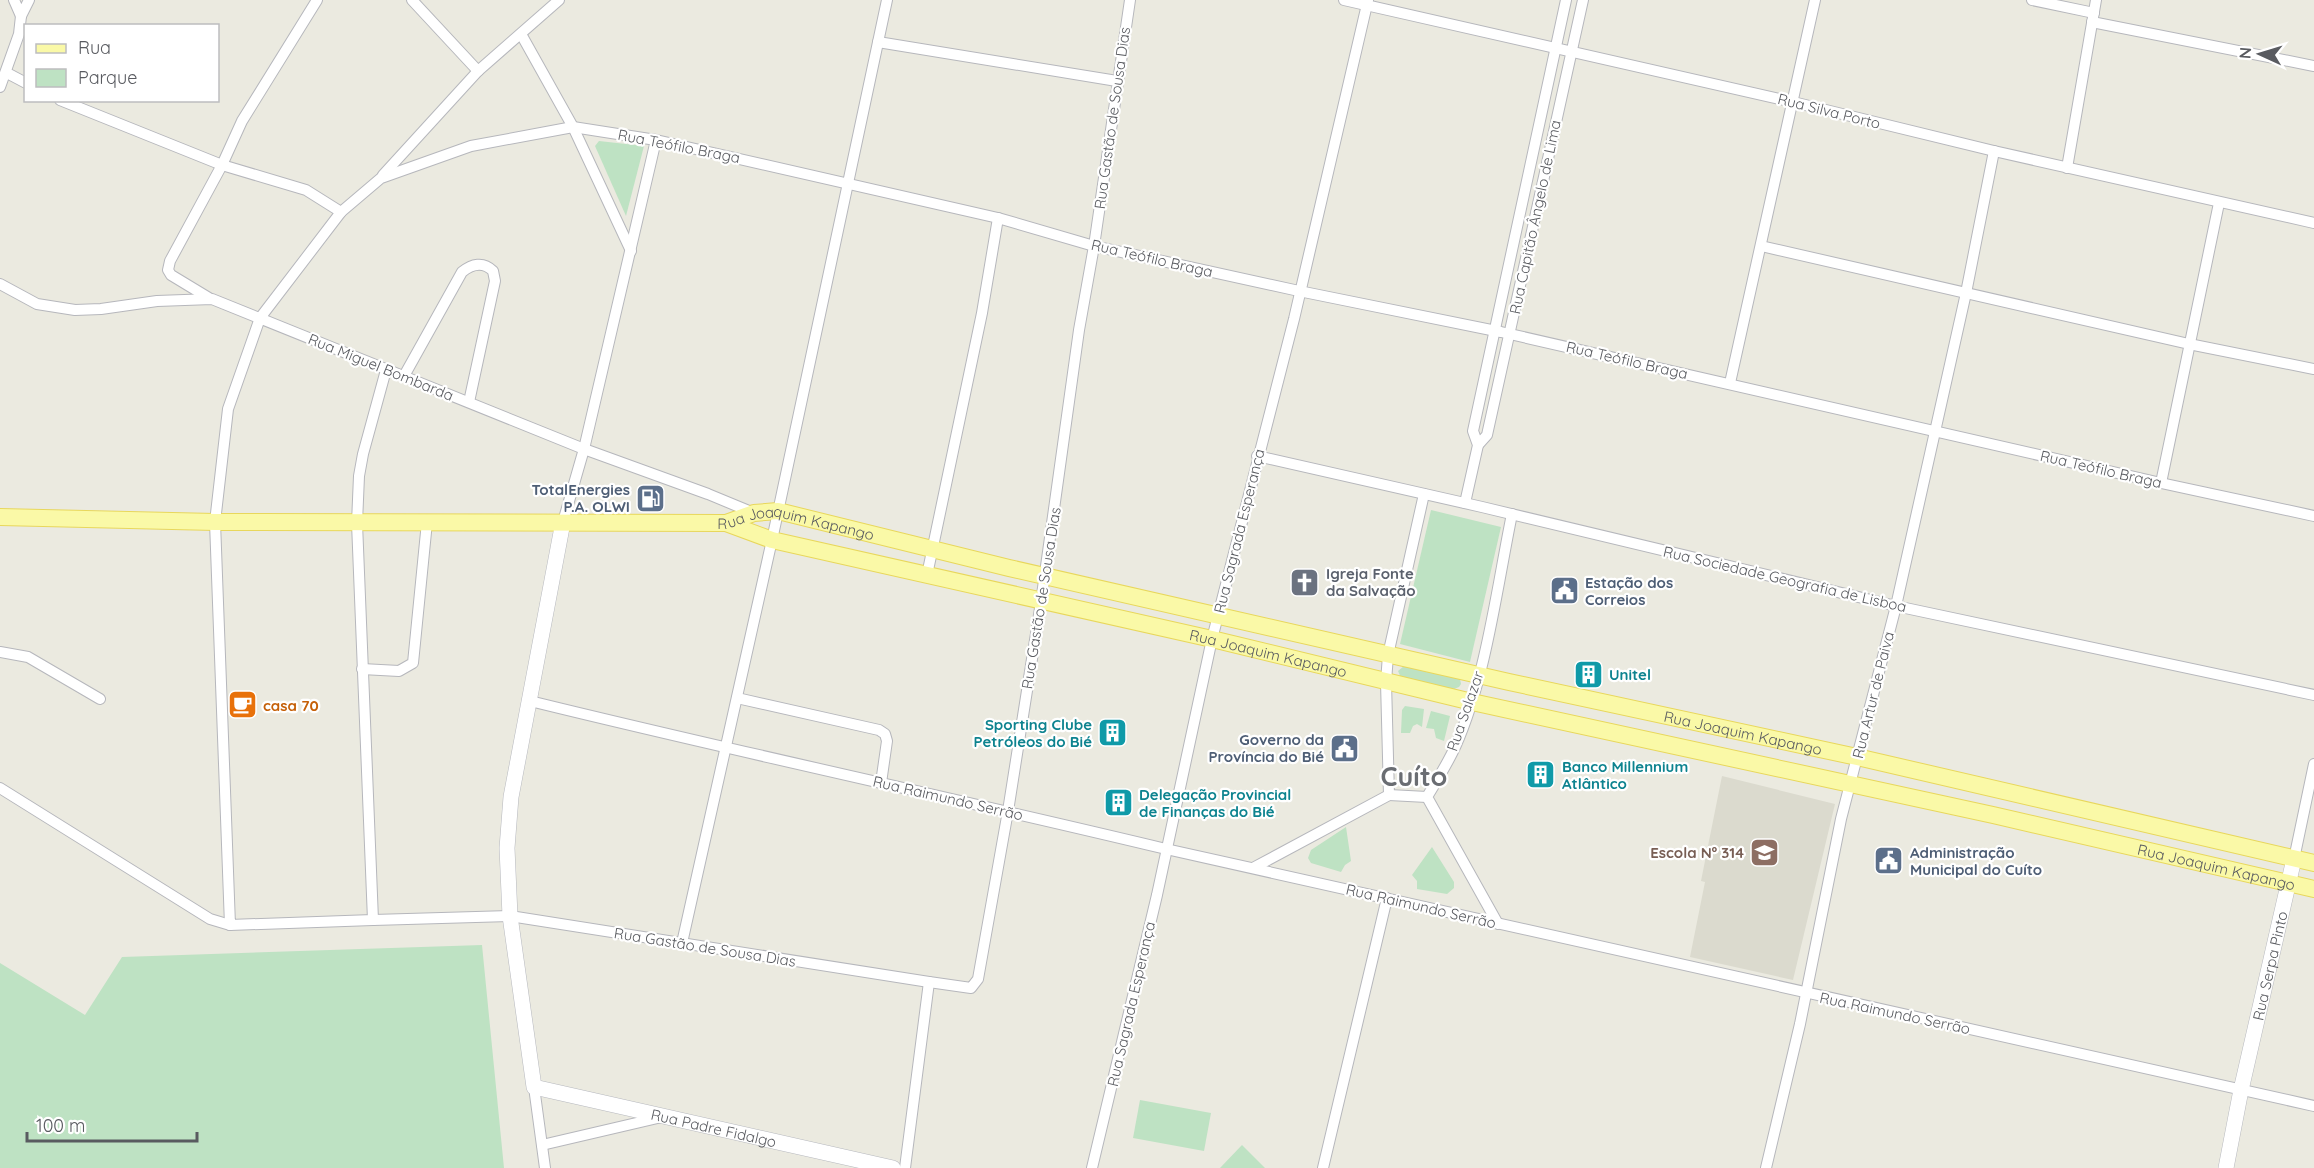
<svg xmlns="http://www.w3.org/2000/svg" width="2314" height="1168" font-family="Quicksand,sans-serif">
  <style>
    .education { fill: #dbdace }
    .green { fill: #bee2c3 }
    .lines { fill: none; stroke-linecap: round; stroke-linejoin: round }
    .street-casing { stroke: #b6b7bc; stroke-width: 12 }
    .secondary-casing { stroke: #b6b8be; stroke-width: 16 }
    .primary-casing { stroke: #e8d75c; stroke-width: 18 }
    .street { stroke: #fff; stroke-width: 10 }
    .secondary { stroke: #fff; stroke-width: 15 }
    .primary { stroke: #faf9a7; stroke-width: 16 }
    .labels { text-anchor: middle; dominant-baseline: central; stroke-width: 4.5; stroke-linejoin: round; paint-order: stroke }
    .street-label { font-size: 15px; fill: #595b60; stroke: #fff }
    .service-label { font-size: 15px; font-weight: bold; fill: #4e5e75; stroke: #fff; text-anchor: end }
    .worship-label { font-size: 15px; font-weight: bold; fill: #5b616d; stroke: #fff; text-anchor: start }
    .culture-label { font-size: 15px; font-weight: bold; fill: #0d838f; stroke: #fff; text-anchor: start }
    .food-label { font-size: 15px; font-weight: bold; fill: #c56008; stroke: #fff; text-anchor: start }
    .education-label { font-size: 15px; font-weight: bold; fill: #785e54; stroke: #fff; text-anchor: end }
    .town-label { font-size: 27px; font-weight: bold; fill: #6a6d72; stroke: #fff }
  </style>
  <rect width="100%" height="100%" fill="#ebeae0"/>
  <!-- education -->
  <path class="education" d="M1722,776L1835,804L1793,980L1690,957L1705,882L1701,881Z"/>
  <!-- green -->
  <g class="green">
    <path d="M599,141L644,146L626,216L595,146Z"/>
    <path d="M1431,510L1501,527L1470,662L1400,644Z"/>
    <path d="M1404,666L1460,679L1461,684L1459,687L1454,689L1401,678L1398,671Z"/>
    <path d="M1405,706L1424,709L1422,727L1417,724L1413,726L1410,733H1401L1402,710Z"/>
    <path d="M1431,711L1450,716L1444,741L1436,738L1434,729L1426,728Z"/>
    <path d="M1346,827L1351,861L1345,865L1341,872L1311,863L1308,858L1311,850Z"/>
    <path d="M1432,847L1454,882V888L1447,894L1417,889V881L1412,875Z"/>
    <path d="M482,945L504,1168H0V963L85,1015L122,957Z"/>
    <path d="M1140,1100L1211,1113L1204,1151L1133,1138Z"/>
    <path d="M1242,1145L1265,1168H1220Z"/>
  </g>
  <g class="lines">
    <defs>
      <g id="street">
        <path d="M14,0L21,16L29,0"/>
        <path d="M412,0L478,71"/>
        <path d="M1344,0L1793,102L1994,151L2314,223"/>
        <path d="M2032,0L2094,13"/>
        <path d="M2092,22L2314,66"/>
        <path d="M521,34L573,127L631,251"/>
        <path d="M878,42L1117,81"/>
        <path d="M7,73L26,83"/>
        <path d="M0,87L19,34L21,16"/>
        <path d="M60,100L222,165L306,190L341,212"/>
        <path d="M2067,168L2096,0"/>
        <path d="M383,175L478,71L559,0"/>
        <path d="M1761,246L2189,344L2314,369"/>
        <path d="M0,284L37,304L75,310L101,309L157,301L212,299L584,449L708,494L754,513"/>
        <path d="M209,298L171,275L168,270L170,261L222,165L242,121L317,0"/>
        <path d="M386,370L363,454L359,476L357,523L373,920L230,925L215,522L228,409L260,318L341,212L381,178L471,146L573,127L656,140L998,218L1094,246L1299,291L1501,332L2161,483L2314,516"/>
        <path d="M404,376L462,272C472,264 483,261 493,271L495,281L469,402"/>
        <path d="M1730,383L1815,0"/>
        <path d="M1478,445L1487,435L1583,0"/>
        <path d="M1257,456L1482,507L1896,606L2314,695"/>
        <path d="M2161,483L2219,203"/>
        <path d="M1465,503L1478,445L1473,431L1566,0"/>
        <path d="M563,522L584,449L656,140"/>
        <path d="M927,575L982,313L998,218"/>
        <path d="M0,652L28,657L100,699"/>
        <path d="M362,669L399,671L413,663L427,522"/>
        <path d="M737,698L879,730L885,734L887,741L881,783"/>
        <path d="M530,701C741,753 954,798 1166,849L2314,1106"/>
        <path d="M0,788L210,919L230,925"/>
        <path d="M1389,795L1427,797"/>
        <path d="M2294,859L2314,764"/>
        <path d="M1253,868L1389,795L1386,682L1388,655L1424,494"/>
        <path d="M373,920L510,916L929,982L971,988L978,979L1008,811L1041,602L1079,330L1094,246L1130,0"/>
        <path d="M1498,924L1427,797C1437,780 1448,763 1456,745C1486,677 1497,587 1512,514"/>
        <path d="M682,943L772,540L887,0"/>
        <path d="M534,1087L545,1168"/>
        <path d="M542,1145L662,1117"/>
        <path d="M905,1168L929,982"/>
        <path d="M1092,1168L1157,895L1212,639L1294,319L1368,0"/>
        <path d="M1323,1168L1387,898"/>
        <path d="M1766,1168L1800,1024L1841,819L1896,606L1966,293L1994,151"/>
      </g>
      <g id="secondary">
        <path id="s1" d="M563,522L511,797L507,848L510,916L534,1087L893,1168"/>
        <path id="s2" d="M2226,1168L2241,1090L2294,859"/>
      </g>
      <g id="primary">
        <path id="s3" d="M0,517L215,522L726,523L754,513L778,511L1009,568L1509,682L1857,757L2314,863"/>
        <path id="s4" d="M726,523L772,540L1212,639L1472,702L1993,815L2314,889"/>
      </g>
    </defs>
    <!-- street casing -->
    <use href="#street" class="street-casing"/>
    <!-- secondary casing -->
    <use href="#secondary" class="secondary-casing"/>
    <!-- primary casing -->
    <use href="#primary" class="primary-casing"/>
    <!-- street -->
    <use href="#street" class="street"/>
    <!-- secondary -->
    <use href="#secondary" class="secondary"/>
    <!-- primary -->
    <use href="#primary" class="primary"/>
  </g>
  <!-- icons -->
  <defs>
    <symbol id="fuel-square" viewBox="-11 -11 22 22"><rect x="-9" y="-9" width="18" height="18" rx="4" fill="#5c6f8a" stroke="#fff"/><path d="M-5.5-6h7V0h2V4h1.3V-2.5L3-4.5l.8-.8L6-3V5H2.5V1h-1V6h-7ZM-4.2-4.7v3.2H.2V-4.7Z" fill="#fff"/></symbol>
    <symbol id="church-square" viewBox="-11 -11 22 22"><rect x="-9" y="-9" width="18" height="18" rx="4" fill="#6b7280" stroke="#fff"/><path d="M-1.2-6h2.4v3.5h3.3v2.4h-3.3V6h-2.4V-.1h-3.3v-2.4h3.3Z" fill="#fff"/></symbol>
    <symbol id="civic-square" viewBox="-11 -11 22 22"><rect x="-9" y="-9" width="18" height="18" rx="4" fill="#5c6f8a" stroke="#fff"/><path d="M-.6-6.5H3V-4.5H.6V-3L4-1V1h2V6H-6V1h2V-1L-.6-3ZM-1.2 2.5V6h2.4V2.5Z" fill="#fff"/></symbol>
    <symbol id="building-square" viewBox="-11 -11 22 22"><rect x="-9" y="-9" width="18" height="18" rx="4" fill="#0f9aa8" stroke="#fff"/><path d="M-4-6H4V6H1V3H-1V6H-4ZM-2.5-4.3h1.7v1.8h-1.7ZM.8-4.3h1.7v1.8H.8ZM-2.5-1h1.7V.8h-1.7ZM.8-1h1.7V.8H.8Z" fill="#fff"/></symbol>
    <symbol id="cafe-square" viewBox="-11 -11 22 22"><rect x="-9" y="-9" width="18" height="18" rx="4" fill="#e8710a" stroke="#fff"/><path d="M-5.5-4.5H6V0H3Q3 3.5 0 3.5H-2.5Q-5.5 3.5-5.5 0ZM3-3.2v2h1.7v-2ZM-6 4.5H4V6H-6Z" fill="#fff"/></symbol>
    <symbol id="school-square" viewBox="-11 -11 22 22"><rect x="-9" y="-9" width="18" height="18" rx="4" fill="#8d6e63" stroke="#fff"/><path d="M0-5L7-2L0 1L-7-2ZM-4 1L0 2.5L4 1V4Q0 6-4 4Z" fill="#fff"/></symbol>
  </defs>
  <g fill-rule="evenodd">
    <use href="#fuel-square" x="634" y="482" width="33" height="33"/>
    <use href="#church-square" x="1288" y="566" width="33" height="33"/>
    <use href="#civic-square" x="1548" y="574" width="33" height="33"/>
    <use href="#building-square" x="1572" y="658" width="33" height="33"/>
    <use href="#cafe-square" x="226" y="688" width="33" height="33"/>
    <use href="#building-square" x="1096" y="716" width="33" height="33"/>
    <use href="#civic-square" x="1328" y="732" width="33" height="33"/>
    <use href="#building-square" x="1524" y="758" width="33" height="33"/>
    <use href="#building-square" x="1102" y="786" width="33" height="33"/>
    <use href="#school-square" x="1748" y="836" width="33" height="33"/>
    <use href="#civic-square" x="1872" y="844" width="33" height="33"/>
  </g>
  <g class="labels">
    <!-- street labels -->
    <g class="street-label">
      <text transform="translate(1829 111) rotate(14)">Rua Silva Porto</text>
      <text transform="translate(1112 118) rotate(-82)">Rua Gastão de Sousa Dias</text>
      <text transform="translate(679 146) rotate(11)">Rua Teófilo Braga</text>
      <text transform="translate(1535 217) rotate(-78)">Rua Capitão Ângelo de Lima</text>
      <text transform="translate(1152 258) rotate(13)">Rua Teófilo Braga</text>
      <text transform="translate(1627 360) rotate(13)">Rua Teófilo Braga</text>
      <text transform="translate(381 367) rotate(22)">Rua Miguel Bombarda</text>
      <text transform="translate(2101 469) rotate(13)">Rua Teófilo Braga</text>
      <text transform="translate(1239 531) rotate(-76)">Rua Sagrada Esperança</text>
      <text stroke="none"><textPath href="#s3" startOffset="798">Rua Joaquim Kapango</textPath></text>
      <text transform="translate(1785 579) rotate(13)">Rua Sociedade Geografia de Lisboa</text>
      <text transform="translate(1041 598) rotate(-81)">Rua Gastão de Sousa Dias</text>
      <text stroke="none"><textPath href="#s4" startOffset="558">Rua Joaquim Kapango</textPath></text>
      <text transform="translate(1873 695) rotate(-76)">Rua Artur de Paiva</text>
      <text transform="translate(1465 711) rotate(-71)">Rua Salazar</text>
      <text stroke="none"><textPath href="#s3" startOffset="1770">Rua Joaquim Kapango</textPath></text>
      <text transform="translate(948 798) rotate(13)">Rua Raimundo Serrão</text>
      <text stroke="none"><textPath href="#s4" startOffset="1530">Rua Joaquim Kapango</textPath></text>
      <text transform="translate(1421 906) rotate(13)">Rua Raimundo Serrão</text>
      <text transform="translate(705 947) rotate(9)">Rua Gastão de Sousa Dias</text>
      <text stroke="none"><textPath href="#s2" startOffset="207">Rua Serpa Pinto</textPath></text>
      <text transform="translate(1131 1004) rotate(-77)">Rua Sagrada Esperança</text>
      <text transform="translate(1895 1013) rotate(12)">Rua Raimundo Serrão</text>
      <text stroke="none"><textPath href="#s1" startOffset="756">Rua Padre Fidalgo</textPath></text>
    </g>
    <!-- service labels -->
    <g class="service-label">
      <text x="630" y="489">TotalEnergies<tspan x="630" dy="17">P.A. OLWI</tspan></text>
      <text x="1585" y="582" text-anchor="start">Estação dos<tspan x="1585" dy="17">Correios</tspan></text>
      <text x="1324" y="739">Governo da<tspan x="1324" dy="17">Província do Bié</tspan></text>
      <text x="1910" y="852" text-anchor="start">Administração<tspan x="1910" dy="17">Municipal do Cuíto</tspan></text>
    </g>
    <!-- worship labels -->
    <g class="worship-label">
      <text x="1326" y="573">Igreja Fonte<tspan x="1326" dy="17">da Salvação</tspan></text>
    </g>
    <!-- culture labels -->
    <g class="culture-label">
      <text x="1609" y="674">Unitel</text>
      <text x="1092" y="724" text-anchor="end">Sporting Clube<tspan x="1092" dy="17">Petróleos do Bié</tspan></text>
      <text x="1562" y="766">Banco Millennium<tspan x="1562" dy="17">Atlântico</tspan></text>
      <text x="1139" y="794">Delegação Provincial<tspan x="1139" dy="17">de Finanças do Bié</tspan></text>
    </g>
    <!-- food labels -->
    <g class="food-label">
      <text x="263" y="705">casa 70</text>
    </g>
    <!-- education labels -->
    <g class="education-label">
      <text x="1744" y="852">Escola Nº 314</text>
    </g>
    <!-- town labels -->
    <g class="town-label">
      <text x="1414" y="776">Cuíto</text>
    </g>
  </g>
  <!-- legend -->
  <rect x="24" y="24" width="195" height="78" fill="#ffffff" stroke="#bdbdbf" stroke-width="1.5"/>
  <rect x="36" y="44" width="30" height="9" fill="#faf9a7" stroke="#bdbdbf" stroke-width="1.5"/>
  <text x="78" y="54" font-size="18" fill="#595b60">Rua</text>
  <rect x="36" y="69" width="30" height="18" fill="#bee2c3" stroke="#bdbdbf" stroke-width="1.5"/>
  <text x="78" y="84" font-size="18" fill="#595b60">Parque</text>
  <!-- north arrow -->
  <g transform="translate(2260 54) rotate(274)" stroke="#ffffff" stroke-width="4.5" paint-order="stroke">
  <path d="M0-4.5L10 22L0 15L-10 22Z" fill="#595b60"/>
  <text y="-9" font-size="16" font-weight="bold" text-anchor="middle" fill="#595b60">N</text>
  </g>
  <!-- scale -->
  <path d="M27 1132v9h170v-9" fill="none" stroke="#595b60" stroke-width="3"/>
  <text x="36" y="1132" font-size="18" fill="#595b60" stroke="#ffffff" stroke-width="4.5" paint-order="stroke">100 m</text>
</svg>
